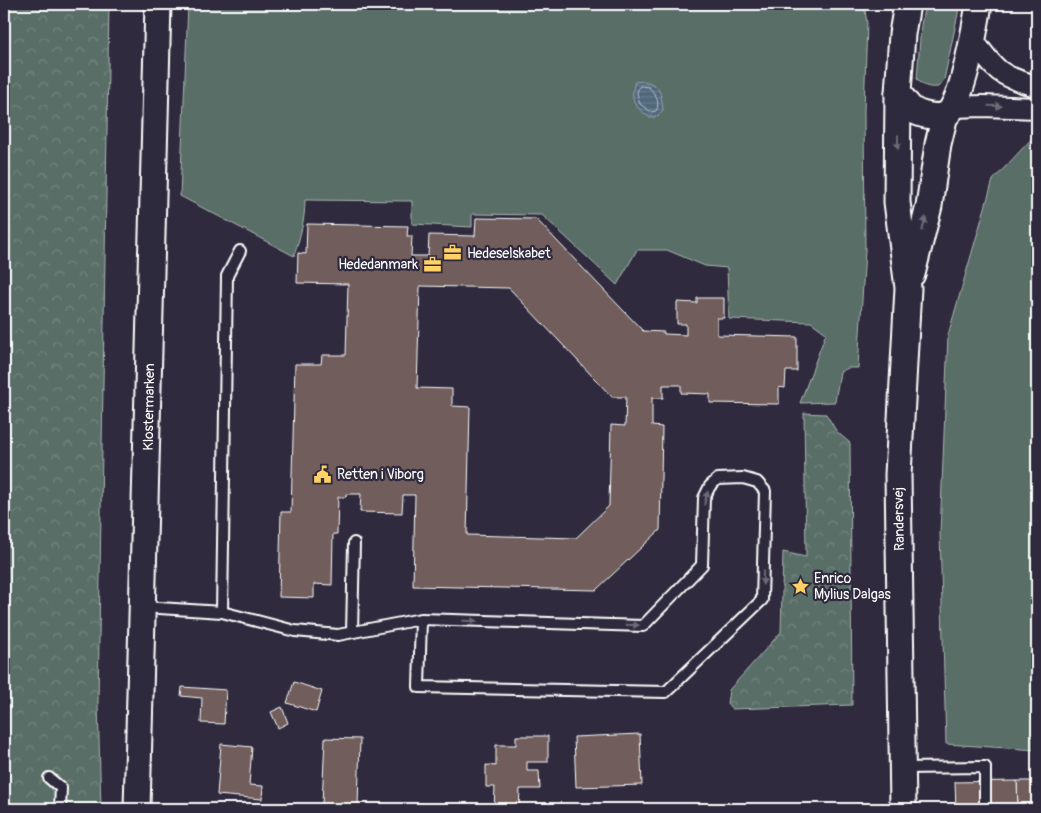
<svg xmlns="http://www.w3.org/2000/svg" width="1041" height="813" font-family="Pangolin,sans-serif">
  <style>
    .grass { fill: #5a6e67; stroke: #acb6b3 }
    .forest { fill: url(#forest-crowns); stroke: #acb6b3 }
    .water { fill: url(#water-rules); stroke: #96a4b0 }
    .lines { fill: none; stroke-linecap: round; stroke-linejoin: round }
    .shore { stroke: #b9c2ca; stroke-width: 1 }
    .building { fill: #6f5d5c; stroke: #fff; fill-rule: evenodd }
    .service-casing { stroke: #fff; stroke-width: 14 }
    .minor-casing { stroke: #fff; stroke-width: 24 }
    .tertiary-casing { stroke: #fff; stroke-width: 29 }
    .service { stroke: #2f2a3d; stroke-width: 10 }
    .minor { stroke: #2f2a3d; stroke-width: 20 }
    .tertiary { stroke: #2f2a3d; stroke-width: 25 }
    .oneway { fill: #6d6a77 }
    .labels { text-anchor: middle; dominant-baseline: central; stroke-width: 4.5; stroke-linejoin: round; paint-order: stroke }
    .poi-label { font-size: 14px; fill: #fff; stroke: #2f2a3d; text-anchor: start }
    .street-label { font-size: 14px; fill: #fff; stroke: #2f2a3d }
  </style>
  <defs>
    <pattern id="forest-crowns" width="20" height="18" patternUnits="userSpaceOnUse" patternTransform="scale(1.25)"><rect width="20" height="18" fill="#5a6e67"/><path d="M2 6a3 3 0 1 1 6 0M12 15a3 3 0 1 1 6 0" fill="none" stroke="#73847e"/></pattern>
    <pattern id="water-rules" width="6" height="5" patternUnits="userSpaceOnUse" patternTransform="scale(1.25)"><rect width="6" height="5" fill="#50677b"/><path d="M0 2.5h6" fill="none" stroke="#6a7e8f"/></pattern>
  </defs>
  <rect width="100%" height="100%" fill="#2f2a3d"/>
  <filter id="ink" filterUnits="userSpaceOnUse"><feTurbulence type="fractalNoise" baseFrequency=".02" numOctaves="2"/><feDisplacementMap in="SourceGraphic" scale="10" xChannelSelector="R" yChannelSelector="G"/><feConvolveMatrix kernelMatrix="1 2 1 2 8 2 1 2 1" color-interpolation-filters="sRGB"/></filter>
  <g filter="url(#ink)">
    <!-- grass -->
    <g class="grass">
      <path d="M188,4H864L867,23L864,111L865,250L858,368H848L840,372L835,402L800,403L826,333L811,322L729,319L727,268L705,266L667,250H637L617,285L542,215L472,214V227L412,224V201L305,200C305,220 300,237 294,256L180,196Z"/>
      <path d="M925,4H960L944,80L938,87C928,88 923,86 917,79L921,25Z"/>
      <path d="M1037,133V750L946,744L940,534L948,335L993,180Z"/>
    </g>
    <!-- forest -->
    <g class="forest">
      <path d="M4,4H109L98,703L101,809H4Z"/>
      <path d="M804,413L826,414L837,432L850,443L852,705L732,709L727,703L729,690L781,632L783,552L806,557Z"/>
    </g>
    <!-- water -->
    <path class="water" d="M643,81C661,84 661,94 663,110L658,116L650,118C635,106 629,101 635,82Z"/>
    <g class="lines">
      <!-- shore -->
      <path class="shore" d="M640,86L649,87C655,94 661,102 656,111L651,112L640,104L637,93Z"/>
    </g>
    <!-- building -->
    <g class="building">
      <path d="M476,218L536,219L643,331L664,332V334L686,335V324H677V302L697,303V298H724V318H717V335L797,337V371H786L785,388L779,387V404L710,403V394L681,393V385H663V398H652V426L662,427L660,530L596,590L413,586L415,495H403L402,513L360,512L361,494H346V497H338L337,534H333L332,585L314,584V598L279,597L281,512H291L295,364H321L322,355H346L348,284L297,283L298,253L306,254L307,224L408,226L407,236H412L411,256H428L429,235L475,236ZM420,286L509,288L612,397H626L625,426L611,425L609,506L576,538L467,535L470,407L452,406V389L417,388Z"/>
      <path d="M294,682L322,691L316,712L287,703Z"/>
      <path d="M182,687L226,690L224,724L201,723L202,698L181,696Z"/>
      <path d="M282,707L288,723L278,728L271,712Z"/>
      <path d="M640,734L642,785L576,787L574,737Z"/>
      <path d="M516,736H548V762H527V771H539L540,789H520L519,809H494L495,787H486V765L496,766V745H516Z"/>
      <path d="M325,738L360,739L358,806L322,804Z"/>
      <path d="M221,744L252,747L249,785L263,786L262,799L217,795Z"/>
      <path d="M1017,781H1037V809H1018Z"/>
      <path d="M1017,781L1018,809H956L955,782Z"/>
    </g>
    <g class="lines">
      <defs>
        <g id="service">
          <path d="M143,607L222,612L295,631L338,635L421,619L643,626L702,565L704,498L710,486L718,479L743,478L757,482L765,491L762,600L666,692L419,687L421,619"/>
          <path d="M222,612L227,276L240,251"/>
          <path d="M352,632L354,543"/>
          <path d="M902,768L985,767V809"/>
          <path d="M49,778L61,788L60,809"/>
        </g>
        <g id="minor">
          <path d="M973,40C995,70 1000,77 1037,86"/>
          <path d="M953,107L983,106L1037,108"/>
        </g>
        <g id="tertiary">
          <path d="M898,93C903,98 907,106 913,110C920,115 939,119 947,114C962,106 976,23 979,4"/>
          <path d="M912,274L929,206L938,144L945,115"/>
          <path d="M137,809L158,4"/>
          <path d="M903,809L898,475L908,288L897,202L898,93L902,34L907,4"/>
        </g>
      </defs>
      <!-- service casing -->
      <use href="#service" class="service-casing"/>
      <!-- minor casing -->
      <use href="#minor" class="minor-casing"/>
      <!-- tertiary casing -->
      <use href="#tertiary" class="tertiary-casing"/>
      <!-- service -->
      <use href="#service" class="service"/>
      <!-- minor -->
      <use href="#minor" class="minor"/>
      <!-- tertiary -->
      <use href="#tertiary" class="tertiary"/>
    </g>
    <!-- one-way arrows -->
    <defs><path id="oneway-solid" d="M-6-.8H1V-3.2L6.5 0L1 3.2V.8H-6Z" transform="scale(1.25)"/></defs>
    <g class="oneway">
      <use href="#oneway-solid" transform="translate(995 106) rotate(1)"/>
      <use href="#oneway-solid" transform="translate(898 142) rotate(90)"/>
      <use href="#oneway-solid" transform="translate(924 224) rotate(-76)"/>
      <use href="#oneway-solid" transform="translate(706 498) rotate(-75)"/>
      <use href="#oneway-solid" transform="translate(763 578) rotate(92)"/>
      <use href="#oneway-solid" transform="translate(470 621) rotate(2)"/>
      <use href="#oneway-solid" transform="translate(632 625) rotate(2)"/>
    </g>
  </g>
  <!-- icons -->
  <defs>
    <symbol id="office-bare" viewBox="-9 -9 18 18"><path d="M-6-3h4V-5.5h4V-3h4V5H-6ZM-1-4.5V-3h2v-1.5ZM-6 0V1H6V0Z" fill="#ffd166" stroke="#2f2a3d" stroke-width="2.5" paint-order="stroke"/></symbol>
    <symbol id="civic-bare" viewBox="-9 -9 18 18"><path d="M-.6-6.5H3V-4.5H.6V-3L4-1V1h2V6H-6V1h2V-1L-.6-3ZM-1.2 2.5V6h2.4V2.5Z" fill="#ffd166" stroke="#2f2a3d" stroke-width="2.5" paint-order="stroke"/></symbol>
    <symbol id="sight-bare" viewBox="-9 -9 18 18"><path d="M0-6L1.8-2.2L6-1.7L2.9 1.2L3.7 5.4L0 3.3L-3.7 5.4L-2.9 1.2L-6-1.7L-1.8-2.2Z" fill="#ffd166" stroke="#2f2a3d" stroke-width="2.5" paint-order="stroke"/></symbol>
  </defs>
  <g fill-rule="evenodd">
    <use href="#office-bare" x="440" y="240" width="25" height="25"/>
    <use href="#office-bare" x="420" y="252" width="25" height="25"/>
    <use href="#civic-bare" x="310" y="462" width="25" height="25"/>
    <use href="#sight-bare" x="788" y="574" width="25" height="25"/>
  </g>
  <g class="labels">
    <!-- poi labels -->
    <g class="poi-label">
      <text x="467" y="253">Hedeselskabet</text>
      <text x="418" y="264" text-anchor="end">Hededanmark</text>
      <text x="337" y="474">Retten i Viborg</text>
      <text x="814" y="578">Enrico<tspan x="814" dy="16">Mylius Dalgas</tspan></text>
    </g>
    <!-- street labels -->
    <g class="street-label">
      <text transform="translate(149 407) rotate(-89)">Klostermarken</text>
      <text transform="translate(899 519) rotate(-91)">Randersvej</text>
    </g>
  </g>
  <!-- margin -->
  <rect width="1041" height="813" fill="none" stroke="#2f2a3d" stroke-width="20"/>
  <rect x="10" y="10" width="1021" height="793" fill="none" stroke="#fff" stroke-width="2" filter="url(#ink)"/>
</svg>
